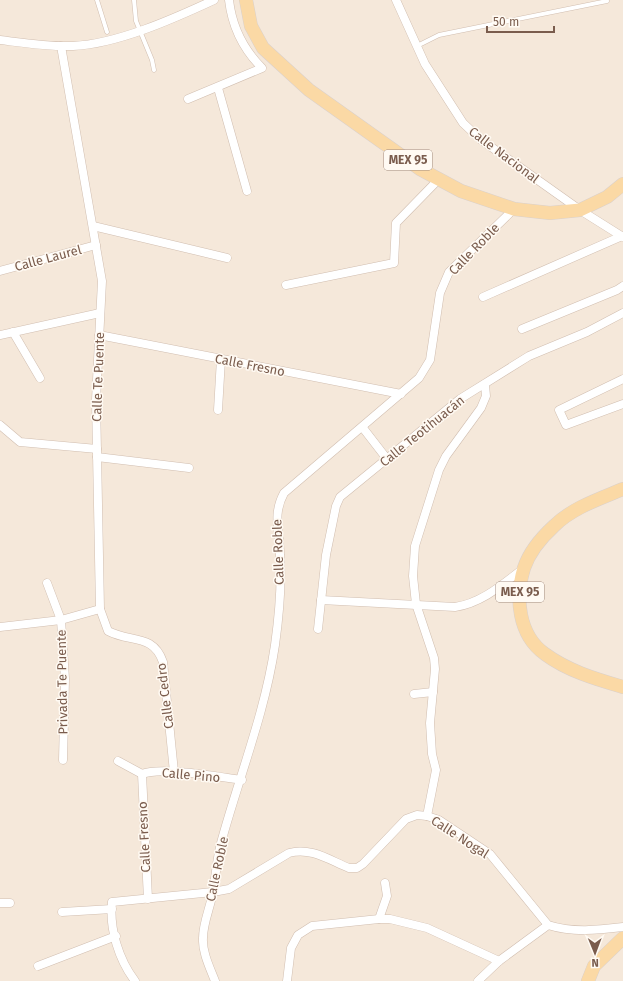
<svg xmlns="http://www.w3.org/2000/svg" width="623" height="981" font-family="'Fira Sans',sans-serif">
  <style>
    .residential { fill: #f5e8da }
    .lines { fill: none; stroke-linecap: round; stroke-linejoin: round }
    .lane-casing { stroke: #d1beb0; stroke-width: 5 }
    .street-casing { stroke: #d1beb0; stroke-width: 9 }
    .primary-casing { stroke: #dad1cd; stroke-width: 14 }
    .lane { stroke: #fff; stroke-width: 4 }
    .street { stroke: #fff; stroke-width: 8 }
    .primary { stroke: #fbd9a5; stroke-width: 13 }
    .labels { text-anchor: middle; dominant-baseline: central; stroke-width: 3; stroke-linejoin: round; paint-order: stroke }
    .shield { fill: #fffaf3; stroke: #a28b7f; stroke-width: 1 }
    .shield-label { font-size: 12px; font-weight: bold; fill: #7a5c4d }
    .street-label { font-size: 13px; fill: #7a5c4d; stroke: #fffaf3 }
  </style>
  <rect width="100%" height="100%" fill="#fdf6ec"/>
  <!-- residential -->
  <rect class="residential" x="0" y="0" width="623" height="981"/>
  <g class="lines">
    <defs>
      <g id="lane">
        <path d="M97,0L107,32"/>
        <path d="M134,0L136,21L152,60L154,70"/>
        <path d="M417,46L439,35L607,1"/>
      </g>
      <g id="street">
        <path d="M396,0L425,64L463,123L480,139L580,210L623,237"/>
        <path d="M0,40C24,43 49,47 73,46C117,44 173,19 214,0"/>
        <path d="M61,46L102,281L96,400L100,609L108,631C130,643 153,633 163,662L174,772"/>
        <path d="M218,88L247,191"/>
        <path d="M188,99L262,68C244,50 232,26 229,0"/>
        <path d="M93,226L227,258"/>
        <path d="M0,271L96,245"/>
        <path d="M286,285L394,263L396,223L439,179"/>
        <path d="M483,297L622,236"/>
        <path d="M522,329L617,290L623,286"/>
        <path d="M13,332L40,378"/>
        <path d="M0,335L100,313"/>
        <path d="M99,335L401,394"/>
        <path d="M623,379L559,410L566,425L623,404"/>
        <path d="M218,410L221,359"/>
        <path d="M0,425L20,442L97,449"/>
        <path d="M363,428L387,459"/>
        <path d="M97,457L189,468"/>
        <path d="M47,583L61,620L65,679L63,760"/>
        <path d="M321,600L455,607C482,603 503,584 524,568"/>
        <path d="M0,627L61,620L100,609"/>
        <path d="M318,629L326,555L336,506L340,497L460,399L529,356L587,332L623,313"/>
        <path d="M414,694L433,692"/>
        <path d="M118,761L142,774"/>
        <path d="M142,774L148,899"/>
        <path d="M142,774C161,766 219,777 242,780"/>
        <path d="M427,816L436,770L432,754L430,723L435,669L434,658L416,604L413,576L415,546L439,470L446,456L481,408L486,396L485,385"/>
        <path d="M0,903H10"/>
        <path d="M62,912L112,909"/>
        <path d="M379,919L387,896L385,883"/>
        <path d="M38,966L116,936"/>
        <path d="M135,981C119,960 109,929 112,902L213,892L229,889L289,853C311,847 329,860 349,868H357L363,864L406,819L417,815L427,816L439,820L490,854L548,925C573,933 598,930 623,927"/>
        <path d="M215,981C210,968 202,952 203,938C203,922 211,906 213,891C216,875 217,858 221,843C239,777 265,713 275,645C279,616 282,584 280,555C280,531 272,515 284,493L419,378L430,360L440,293L449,272L514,209"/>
        <path d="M287,981L291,948L298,935L312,926L379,919H390L427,928L499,961"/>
        <path d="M478,981L499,961L548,925"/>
      </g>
      <g id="primary">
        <path d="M246,0L251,26L263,48L309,90L420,169L461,191L514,209L550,213L580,210L607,197L623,184"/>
        <path d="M623,489C599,499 572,508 554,526C542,537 529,553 524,568C515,597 518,635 545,654C568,671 596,679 623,687"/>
        <path d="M588,981L594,966L623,938"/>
      </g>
    </defs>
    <!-- lane casing -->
    <use href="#lane" class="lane-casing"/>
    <!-- street casing -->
    <use href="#street" class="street-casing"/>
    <!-- primary casing -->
    <use href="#primary" class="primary-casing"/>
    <!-- lane -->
    <use href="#lane" class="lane"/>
    <!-- street -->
    <use href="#street" class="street"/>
    <!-- primary -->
    <use href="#primary" class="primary"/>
  </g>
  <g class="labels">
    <!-- shield labels -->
    <g class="shield">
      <rect x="384" y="150" width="48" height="20" rx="3"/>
      <rect x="496" y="582" width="48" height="20" rx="3"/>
    </g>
    <g class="shield-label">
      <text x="408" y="160">MEX 95</text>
      <text x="520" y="592">MEX 95</text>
    </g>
    <!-- street labels -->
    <g class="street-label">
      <text transform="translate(504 155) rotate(37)">Calle Nacional</text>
      <text transform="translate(474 249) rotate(-46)">Calle Roble</text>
      <text transform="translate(48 258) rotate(-15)">Calle Laurel</text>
      <text transform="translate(250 365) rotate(11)">Calle Fresno</text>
      <text transform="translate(98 377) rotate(-88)">Calle Te Puente</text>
      <text transform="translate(422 431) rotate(-39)">Calle Teotihuacán</text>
      <text transform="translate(278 552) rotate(-92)">Calle Roble</text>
      <text transform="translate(62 682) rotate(-91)">Privada Te Puente</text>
      <text transform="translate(165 696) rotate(-97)">Calle Cedro</text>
      <text transform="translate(191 775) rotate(5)">Calle Pino</text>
      <text transform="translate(144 837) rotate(-93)">Calle Fresno</text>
      <text transform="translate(460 837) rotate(33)">Calle Nogal</text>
      <text transform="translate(217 869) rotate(-78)">Calle Roble</text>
    </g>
  </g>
  <!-- north arrow -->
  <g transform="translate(595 953) rotate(179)" stroke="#fffaf3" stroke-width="3" paint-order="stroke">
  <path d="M0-3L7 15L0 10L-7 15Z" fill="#7a5c4d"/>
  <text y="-6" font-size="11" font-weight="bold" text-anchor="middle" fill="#7a5c4d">N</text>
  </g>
  <!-- scale -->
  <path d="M487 26v6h67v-6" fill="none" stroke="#7a5c4d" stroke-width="2"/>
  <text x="493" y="26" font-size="12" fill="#7a5c4d" stroke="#fffaf3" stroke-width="3" paint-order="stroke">50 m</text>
</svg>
